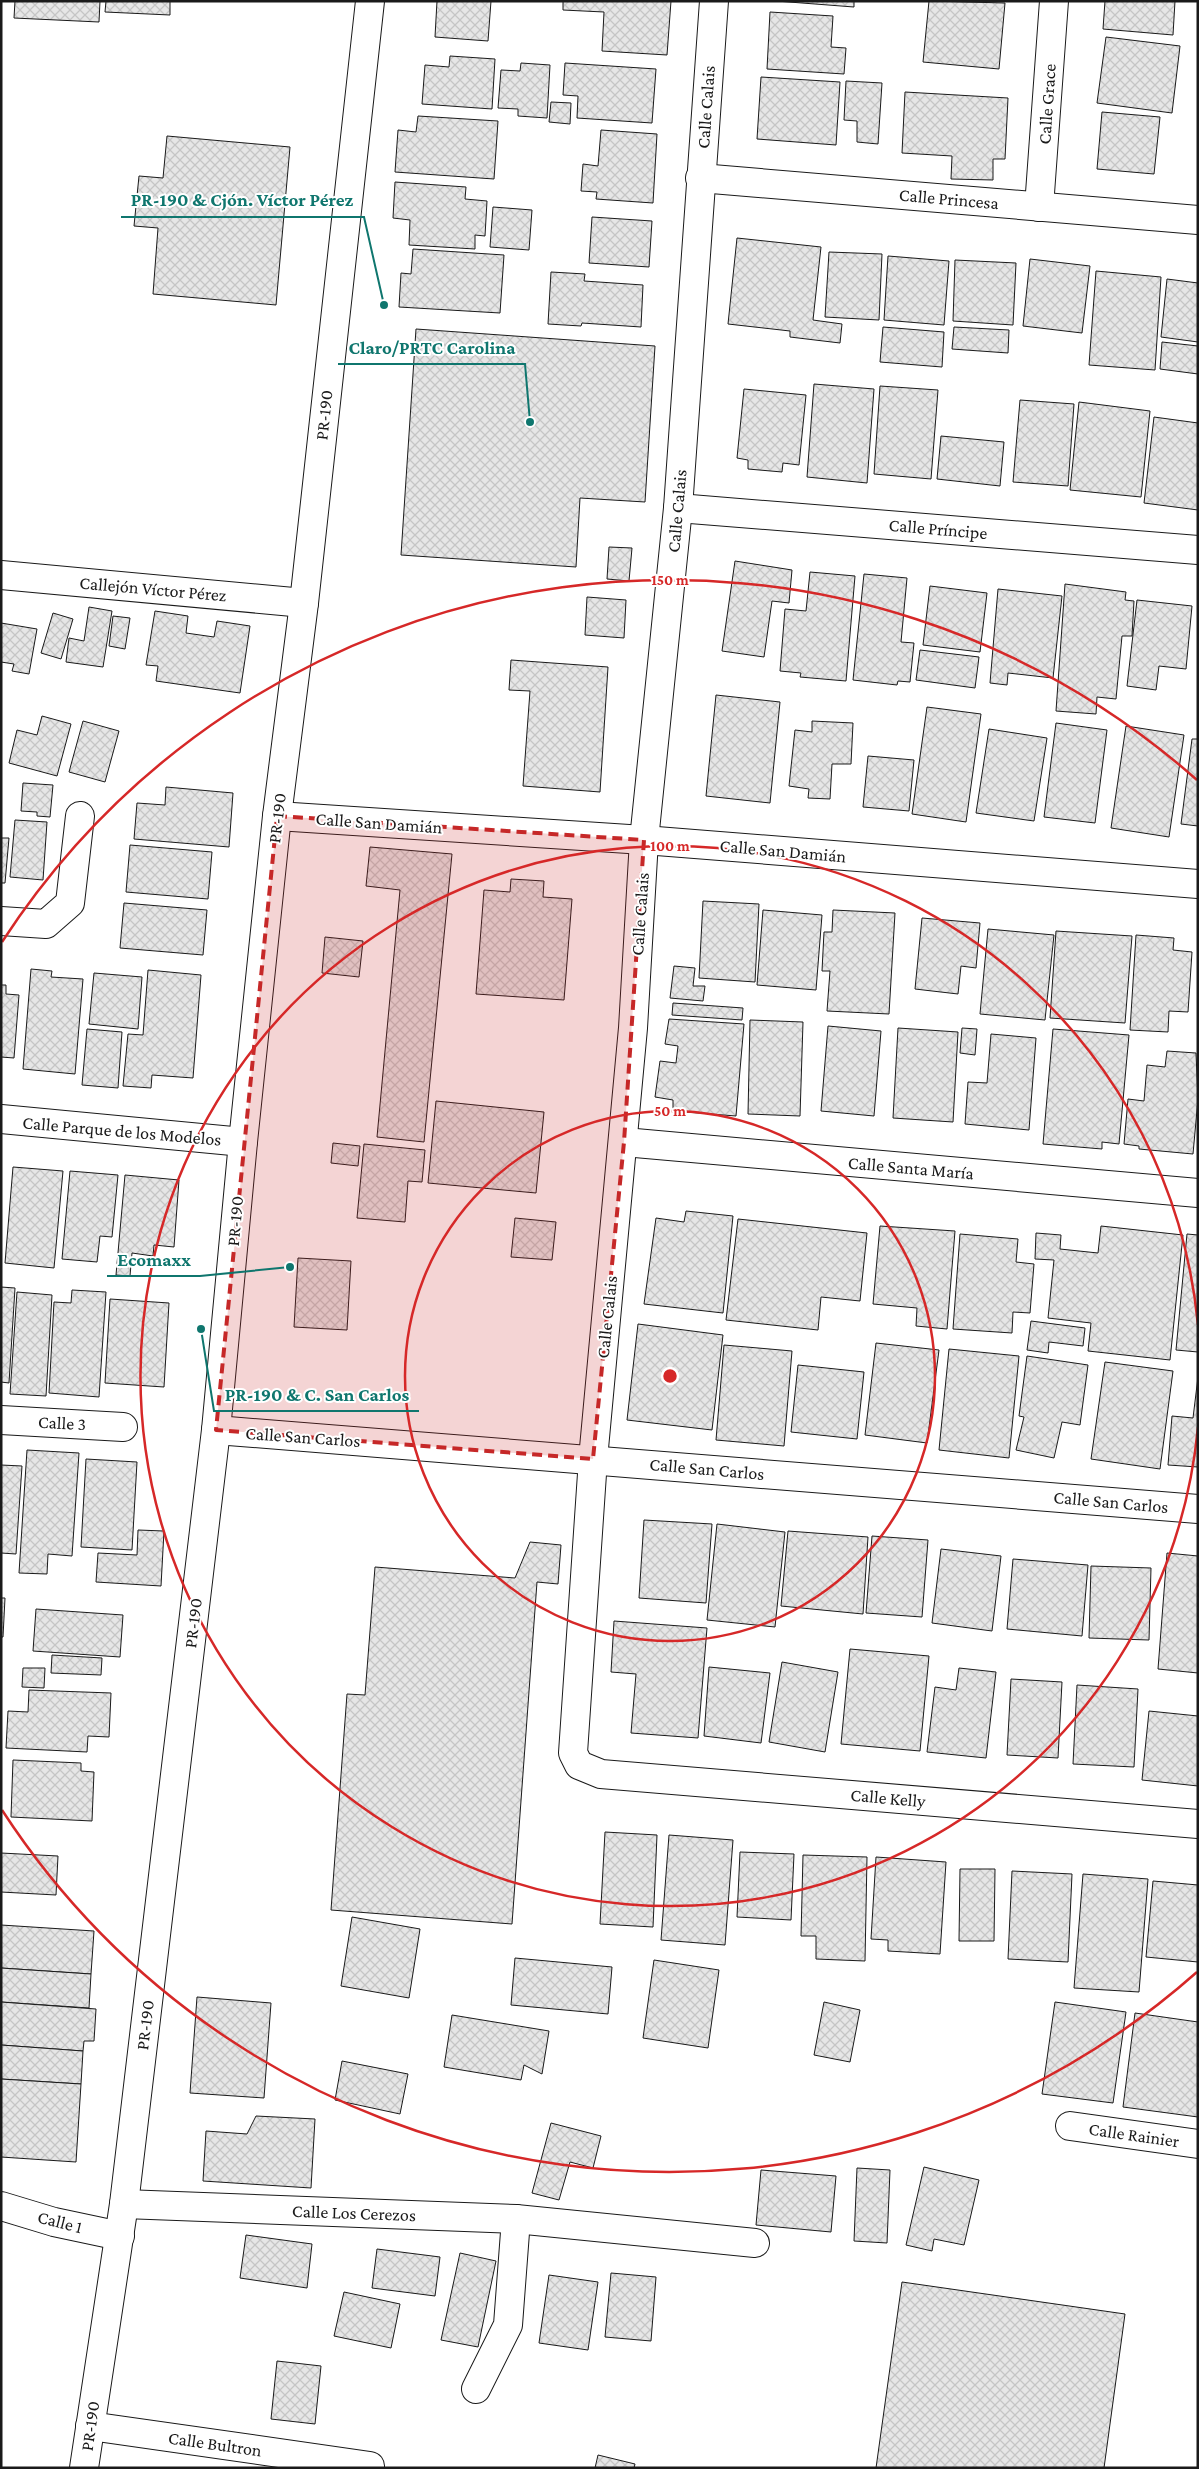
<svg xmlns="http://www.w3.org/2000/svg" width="1199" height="2469" font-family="'Crimson Pro',serif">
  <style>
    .building { fill: url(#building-cross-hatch); stroke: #1a1a1a }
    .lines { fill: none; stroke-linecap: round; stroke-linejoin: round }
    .minor-casing { stroke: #1a1a1a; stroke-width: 30 }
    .minor { stroke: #fff; stroke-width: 28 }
    .marked { fill: #c62828; fill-opacity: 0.2; stroke: #c62828; stroke-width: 4; stroke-dasharray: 10 6; stroke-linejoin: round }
    .ring { fill: none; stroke: #d62828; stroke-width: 2.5 }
    .labels { text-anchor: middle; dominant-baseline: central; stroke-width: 4; stroke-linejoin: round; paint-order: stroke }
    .street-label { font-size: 18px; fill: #1a1a1a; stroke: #fff }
    .centre { fill: #d62828; stroke: #fff; stroke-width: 2.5 }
    .ring-label { font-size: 15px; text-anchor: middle; font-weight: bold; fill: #d62828; stroke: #fff; stroke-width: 4; stroke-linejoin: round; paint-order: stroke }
    .leader { fill: none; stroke: #0f766e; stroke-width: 2 }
    .callout-dot { fill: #0f766e; stroke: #fff; stroke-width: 2 }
    .callout-label { font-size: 19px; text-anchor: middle; font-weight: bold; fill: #0f766e; stroke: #fff; stroke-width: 4; stroke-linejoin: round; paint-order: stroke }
  </style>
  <defs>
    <pattern id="building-cross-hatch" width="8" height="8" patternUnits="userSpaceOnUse" patternTransform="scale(1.25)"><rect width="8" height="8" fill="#e6e6e6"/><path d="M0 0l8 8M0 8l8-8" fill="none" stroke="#c5c5c5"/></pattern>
  </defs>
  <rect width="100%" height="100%" fill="#fff"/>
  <!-- building -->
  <g class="building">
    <path d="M15,1H100L99,22L14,18Z"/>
    <path d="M106,1H170V15L105,12Z"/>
    <path d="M437,1H491L488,41L435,37Z"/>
    <path d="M563,1H671L667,55L602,51L604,12L563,10Z"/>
    <path d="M776,1H854V7Z"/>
    <path d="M929,1L1005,3L999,69L923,62Z"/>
    <path d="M1105,1H1175L1173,35L1103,29Z"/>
    <path d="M770,12L833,16L831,47L846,48L844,74L767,69Z"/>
    <path d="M1106,37L1180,46L1172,113L1097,103Z"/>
    <path d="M450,56L495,59L492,109L422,104L425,65L449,67Z"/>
    <path d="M521,63L550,65L547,118L518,116V109L498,108L501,70L520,71Z"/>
    <path d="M565,63L656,69L652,123L577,118L578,96L563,95Z"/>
    <path d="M761,77L840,82L836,145L757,139Z"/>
    <path d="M846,81L882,83L878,144L857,142V121L844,120Z"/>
    <path d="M905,92L1008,98L1005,159H993V180L951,179L952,156L902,153Z"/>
    <path d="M551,102L571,103L570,124L549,122Z"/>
    <path d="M1102,112L1160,117L1154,174L1097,169Z"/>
    <path d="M418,116L498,121L494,179L395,172L398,130L416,132Z"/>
    <path d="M601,130L657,134L653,203L596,199L597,192L581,191L583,164L598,166Z"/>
    <path d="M167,136L290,147L276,305L153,294L158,228L134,226L139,176L163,178Z"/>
    <path d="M395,182L466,187L465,199L487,201L485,236L475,235V249L409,245L410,220L393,218Z"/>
    <path d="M493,207L532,210L529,250L490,247Z"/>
    <path d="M592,217L652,221L649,267L589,263Z"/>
    <path d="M737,238L821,247L813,320L842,324L840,343L790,337V331L728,324Z"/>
    <path d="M413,249L504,255L500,313L399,307L401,273L411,274Z"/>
    <path d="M829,252L882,254L879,320L825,317Z"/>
    <path d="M888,256L949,261L944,325L884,320Z"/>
    <path d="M1030,259L1090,266L1082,333L1023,326Z"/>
    <path d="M955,260L1016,263L1013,325L953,321Z"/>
    <path d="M1096,271L1161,277L1155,370L1089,365Z"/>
    <path d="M551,272L585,274L584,281L643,285L641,327L582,323L581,326L548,324Z"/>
    <path d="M1167,279L1198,283V342L1161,337Z"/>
    <path d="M883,327L944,332L942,367L880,362Z"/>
    <path d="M954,327L1009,330L1008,353L952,349Z"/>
    <path d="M416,329L655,346L645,502L580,498L576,567L401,555Z"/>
    <path d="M1162,342L1198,346V374L1160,369Z"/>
    <path d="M814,384L874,389L867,483L807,477Z"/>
    <path d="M880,386L938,390L931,479L874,474Z"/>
    <path d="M744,389L806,395L799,465L783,463L782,472L748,469V460L737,458Z"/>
    <path d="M1020,400L1074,404L1068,486L1013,482Z"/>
    <path d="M1079,402L1150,411L1141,497L1070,490Z"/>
    <path d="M1154,417L1198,423V510L1144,503Z"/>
    <path d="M941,436L1004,442L1000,486L937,479Z"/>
    <path d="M609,547L632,548L629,581L607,579Z"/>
    <path d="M735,561L792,570L789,603L772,601L764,657L722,651Z"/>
    <path d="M810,572L855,576L846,681L800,677L801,673L780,671L785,609L806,611Z"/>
    <path d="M864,574L907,578L901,642L914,643L910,682L898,681L897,685L853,680Z"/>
    <path d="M1065,584L1126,592L1125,600L1134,601L1132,636H1122L1116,699L1097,697L1096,714L1056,711Z"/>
    <path d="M930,586L987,593L980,652L923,645Z"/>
    <path d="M998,589L1062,596L1053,678L1008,673L1007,685L990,683Z"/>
    <path d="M587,597L626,600L624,638L585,635Z"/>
    <path d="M1137,600L1192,606L1186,669L1159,666L1156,690L1127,686Z"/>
    <path d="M89,607L112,611L103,667L66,662L69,638L84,641Z"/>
    <path d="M155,611L188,616L186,633L214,637L217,621L250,626L240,693L156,681L158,666L146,665Z"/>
    <path d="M53,613L73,619L61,659L41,653Z"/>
    <path d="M113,616L130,618L125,649L109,646Z"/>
    <path d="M1,623L37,629L29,674L12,671L14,664L1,662Z"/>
    <path d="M920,650L979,657L975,688L916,680Z"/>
    <path d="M511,660L608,667L600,792L523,786L530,691L509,690Z"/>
    <path d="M716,695L780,702L770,803L706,796Z"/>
    <path d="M927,707L981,714L966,822L912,814Z"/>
    <path d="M42,716L71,724L57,776L9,763L17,730L37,735Z"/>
    <path d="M83,721L119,731L105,782L69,772Z"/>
    <path d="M812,721L853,723L851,764H832L830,799L808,798L809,789L789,786L795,730L812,732Z"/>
    <path d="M1056,723L1107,730L1095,823L1044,817Z"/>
    <path d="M1126,726L1184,735L1169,837L1111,828Z"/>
    <path d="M989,729L1047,738L1034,821L976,813Z"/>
    <path d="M1192,739H1198V826L1181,824Z"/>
    <path d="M868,756L914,760L909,811L863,807Z"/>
    <path d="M23,783L53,785L50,817L37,816V812L21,811Z"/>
    <path d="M166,787L233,793L229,847L134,839L137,803L165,805Z"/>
    <path d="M15,820L47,822L43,880L10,877Z"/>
    <path d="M1,838H9L5,883H1Z"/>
    <path d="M130,845L212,852L208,899L126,892Z"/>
    <path d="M370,847L452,854L424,1142L377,1137L400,890L366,886Z"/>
    <path d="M511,879L544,881L543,897L572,899L564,1000L476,994L484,890L510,892Z"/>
    <path d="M703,901L759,904L755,982L699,978Z"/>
    <path d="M124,903L207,910L203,955L120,948Z"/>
    <path d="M763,910L822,915L816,990L757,985Z"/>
    <path d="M833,910L895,913L889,1014L827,1011L830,971H822L824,932H832Z"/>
    <path d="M922,918L980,923L976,968L961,966L958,994L915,989Z"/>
    <path d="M988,929L1054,935L1045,1020L980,1014Z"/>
    <path d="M1056,931L1132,936L1125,1023L1050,1018Z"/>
    <path d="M1136,935L1174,938L1173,950L1192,952L1188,1012L1169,1011L1168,1032L1130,1030Z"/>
    <path d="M325,937L363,941L359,977L322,973Z"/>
    <path d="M674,966L695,968L693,986H705L703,1001L670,998Z"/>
    <path d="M31,969L52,971L51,977L83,979L75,1074L23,1069Z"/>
    <path d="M148,970L201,975L193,1078L152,1075L151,1088L123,1086L128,1034L143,1035Z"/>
    <path d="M94,973L142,977L138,1029L89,1024Z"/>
    <path d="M1,985H6V994L19,995L14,1058L1,1057Z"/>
    <path d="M673,1003L743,1008L742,1020L672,1015Z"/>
    <path d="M669,1019L744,1024L736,1116L673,1111V1100L655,1097L660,1061L676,1063L678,1046L665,1044Z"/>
    <path d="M750,1020L803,1022L800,1116L748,1114Z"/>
    <path d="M828,1026L881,1031L874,1116L821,1111Z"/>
    <path d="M898,1028L958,1032L953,1122L893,1118Z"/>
    <path d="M962,1028L977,1029L975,1055L960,1053Z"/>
    <path d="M87,1029L122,1032L118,1088L82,1085Z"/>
    <path d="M1053,1029L1129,1035L1119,1144L1102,1142V1149L1043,1144Z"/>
    <path d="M991,1034L1036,1038L1029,1130L965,1124L968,1082L987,1083Z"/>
    <path d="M1167,1051L1196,1053L1198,1099L1193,1154L1139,1149V1146L1124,1144L1128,1099L1144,1101L1147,1065L1165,1067Z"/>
    <path d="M436,1101L544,1112L536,1193L428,1183Z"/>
    <path d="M333,1143L360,1146L358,1166L331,1163Z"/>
    <path d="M364,1144L425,1150L422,1182L408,1181L405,1222L357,1218Z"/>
    <path d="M13,1167L63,1171L54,1268L5,1263Z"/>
    <path d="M70,1171L118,1175L112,1237L100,1236L97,1262L62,1259Z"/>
    <path d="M125,1175L179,1180L174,1247L154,1245L153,1256L132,1253L130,1276L116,1275Z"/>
    <path d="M686,1211L733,1216L723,1313L644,1304L656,1218L684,1222Z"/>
    <path d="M515,1218L556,1222L552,1260L511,1257Z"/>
    <path d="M738,1219L867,1233L860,1301L821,1297L818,1330L726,1320Z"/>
    <path d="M880,1226L955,1231L947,1329L916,1326L917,1308L873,1304Z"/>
    <path d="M1101,1226L1183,1235L1170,1360L1088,1351L1091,1323L1048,1318L1054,1260L1035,1259L1036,1233L1061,1235L1060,1249L1098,1253Z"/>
    <path d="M960,1234L1018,1239L1016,1262L1034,1264L1030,1313L1013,1312L1012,1333L953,1329Z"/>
    <path d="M1187,1234L1198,1235V1352L1176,1350Z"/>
    <path d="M298,1258L351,1261L347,1330L294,1327Z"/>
    <path d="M1,1287L15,1288L9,1383L1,1382Z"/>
    <path d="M72,1290L106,1292L99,1397L49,1393L54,1302L71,1303Z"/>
    <path d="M17,1292L52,1295L46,1396L10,1394Z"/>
    <path d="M110,1299L169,1303L164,1387L105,1383Z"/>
    <path d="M1031,1321L1085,1328L1083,1346L1049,1342L1048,1353L1027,1350Z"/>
    <path d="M638,1324L723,1335L712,1430L627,1420Z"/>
    <path d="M876,1343L939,1350L927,1443L865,1435Z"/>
    <path d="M724,1345L792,1351L784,1446L716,1440Z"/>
    <path d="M949,1349L1019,1356L1009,1458L939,1450Z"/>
    <path d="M1027,1356L1088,1365L1080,1425L1062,1422L1054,1458L1016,1450L1024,1417L1019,1416Z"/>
    <path d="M1105,1362L1173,1371L1160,1469L1091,1459Z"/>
    <path d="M798,1365L864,1372L857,1439L791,1432Z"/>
    <path d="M1198,1377V1467L1168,1465L1172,1416L1193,1418Z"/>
    <path d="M27,1450L79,1453L72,1556L48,1554L47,1574L19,1573Z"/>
    <path d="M86,1459L137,1462L132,1550L81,1547Z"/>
    <path d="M1,1465L22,1466L16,1554L1,1553Z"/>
    <path d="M644,1520L712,1524L706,1603L639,1598Z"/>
    <path d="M717,1524L785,1532L775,1627L707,1620Z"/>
    <path d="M138,1530L164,1531L161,1586L96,1582L98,1553L137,1555Z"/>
    <path d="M788,1531L868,1537L863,1614L781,1606Z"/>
    <path d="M872,1536L928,1540L922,1617L866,1613Z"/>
    <path d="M530,1542L561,1545L558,1584L537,1582L512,1924L331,1910L347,1694L365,1695L375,1567L515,1578Z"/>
    <path d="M941,1549L1001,1556L992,1631L932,1623Z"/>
    <path d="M1167,1553L1198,1556V1673L1158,1669Z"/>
    <path d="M1013,1559L1088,1565L1082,1636L1007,1629Z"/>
    <path d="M1091,1566L1151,1568L1149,1640L1089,1638Z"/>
    <path d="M1,1598H5L3,1637H1Z"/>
    <path d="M36,1609L123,1615L120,1657L33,1651Z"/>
    <path d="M614,1621L707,1628L698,1738L631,1733L636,1674L611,1672Z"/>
    <path d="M850,1649L929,1656L920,1751L841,1744Z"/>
    <path d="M52,1655L102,1658L101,1675L51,1673Z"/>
    <path d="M782,1662L838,1672L825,1752L769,1742Z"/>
    <path d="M709,1667L770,1673L761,1743L704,1736Z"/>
    <path d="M23,1668H45L44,1688L22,1687Z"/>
    <path d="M959,1668L996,1672L986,1758L927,1752L935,1687L956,1690Z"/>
    <path d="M1011,1679L1062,1682L1058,1758L1007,1755Z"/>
    <path d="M1077,1685L1138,1689L1134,1767L1073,1764Z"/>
    <path d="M29,1690L111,1693L109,1737L88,1736L87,1752L6,1748L8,1711L28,1712Z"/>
    <path d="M1149,1711L1198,1716V1786L1142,1780Z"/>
    <path d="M13,1760L81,1763V1771L94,1772L92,1821L11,1817Z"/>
    <path d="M605,1832L657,1835L653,1927L600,1924Z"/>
    <path d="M669,1835L733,1840L725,1945L661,1940Z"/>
    <path d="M740,1852L794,1854L791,1920L737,1917Z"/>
    <path d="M1,1853L58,1856L56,1895L1,1892Z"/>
    <path d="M803,1855L867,1857L865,1961L816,1959V1936H801Z"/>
    <path d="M876,1857L946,1862L940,1954L888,1951V1940L871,1939Z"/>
    <path d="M960,1869H995L994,1941H959Z"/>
    <path d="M1012,1871L1072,1874L1068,1962L1008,1959Z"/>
    <path d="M1083,1874L1148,1879L1139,1992L1074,1988Z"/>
    <path d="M1153,1881L1198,1885V1962L1146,1957Z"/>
    <path d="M352,1917L420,1929L409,1998L341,1986Z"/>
    <path d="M1,1925L94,1931L91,1974L1,1968Z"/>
    <path d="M515,1958L612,1967L608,2014L511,2005Z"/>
    <path d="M654,1960L719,1970L708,2048L643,2038Z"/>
    <path d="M1,1968L91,1974L89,2008L1,2002Z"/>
    <path d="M197,1997L271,2003L264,2098L190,2093Z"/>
    <path d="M1,2002L96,2009L94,2041H84L83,2051L1,2045Z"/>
    <path d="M824,2002L860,2010L850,2062L814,2055Z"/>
    <path d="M1055,2002L1126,2012L1113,2103L1042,2094Z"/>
    <path d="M1135,2013L1198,2022V2117L1123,2107Z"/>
    <path d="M452,2015L549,2031L542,2074L524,2065L521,2080L444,2067Z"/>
    <path d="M1,2045L83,2051L81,2084L1,2079Z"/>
    <path d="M342,2061L408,2074L400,2114L335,2100Z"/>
    <path d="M1,2079L81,2084L76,2162L1,2157Z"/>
    <path d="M256,2116L315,2119L311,2188L203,2181L206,2131L247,2134Z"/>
    <path d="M551,2123L601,2136L593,2168L570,2162L559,2200L532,2193Z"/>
    <path d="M924,2167L979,2180L964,2245L934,2239L932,2251L906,2245Z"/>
    <path d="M857,2168L890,2170L887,2243L854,2241Z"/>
    <path d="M761,2170L836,2176L831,2232L756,2225Z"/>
    <path d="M246,2235L312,2244L307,2288L240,2278Z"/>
    <path d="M377,2249L440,2257L435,2296L372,2288Z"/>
    <path d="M460,2253L496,2261L478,2347L441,2340Z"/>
    <path d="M611,2273L656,2277L651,2341L605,2337Z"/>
    <path d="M549,2275L598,2282L588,2350L539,2343Z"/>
    <path d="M902,2282L1125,2314L1104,2468H876Z"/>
    <path d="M344,2292L400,2304L391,2348L334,2336Z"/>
    <path d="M277,2361L321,2366L315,2424L271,2419Z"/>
    <path d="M598,2455L635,2464L634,2468H595Z"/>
  </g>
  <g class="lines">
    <defs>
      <g id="minor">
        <path d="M714,1L678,508L644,840L633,1028L593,1459L573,1753L579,1765L601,1774L1198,1824"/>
        <path d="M700,178L1198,220"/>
        <path d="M1039,207L1054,1"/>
        <path d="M678,508L1198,550"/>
        <path d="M1,575L304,603"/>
        <path d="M277,816L644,840L1198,884"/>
        <path d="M1,921L46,924L70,903L80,816"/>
        <path d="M1,1119L243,1142"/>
        <path d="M624,1142L1198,1193"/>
        <path d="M1,1420L123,1427"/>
        <path d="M216,1430L1198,1509"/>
        <path d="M1070,2126L1198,2144"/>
        <path d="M124,2204L516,2219L755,2243"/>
        <path d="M1,2206L54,2222L120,2236"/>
        <path d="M476,2389L508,2325L516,2219"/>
        <path d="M90,2426L370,2466"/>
        <path d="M84,2468L124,2204L216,1430L243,1142L277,816L304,603L370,1"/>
      </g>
    </defs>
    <!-- minor casing -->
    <use href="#minor" class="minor-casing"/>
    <!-- minor -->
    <use href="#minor" class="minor"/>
  </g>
  <!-- marked area -->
  <path class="marked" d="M277,816L644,840L624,1142L593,1459L216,1430Z"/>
  <!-- distance rings -->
  <g class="ring">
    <circle cx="670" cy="1376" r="265"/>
    <path d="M1198 1427A530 530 0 1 1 1198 1325"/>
    <path d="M1197 1972A796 796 0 0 1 2 1810M2 942A796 796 0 0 1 1197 780"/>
  </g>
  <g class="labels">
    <!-- street labels -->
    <g class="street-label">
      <text transform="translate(1047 104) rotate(-86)">Calle Grace</text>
      <text transform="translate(706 107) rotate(-86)">Calle Calais</text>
      <text transform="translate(949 199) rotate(5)">Calle Princesa</text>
      <text transform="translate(324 415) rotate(-84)">PR-190</text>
      <text transform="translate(677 511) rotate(-85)">Calle Calais</text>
      <text transform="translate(938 529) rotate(5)">Calle Príncipe</text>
      <text transform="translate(153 589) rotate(5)">Callejón Víctor Pérez</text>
      <text transform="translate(277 818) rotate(-83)">PR-190</text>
      <text transform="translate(379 823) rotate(4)">Calle San Damián</text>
      <text transform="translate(783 851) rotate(5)">Calle San Damián</text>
      <text transform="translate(640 914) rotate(-86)">Calle Calais</text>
      <text transform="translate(122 1131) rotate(5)">Calle Parque de los Modelos</text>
      <text transform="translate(911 1168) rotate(5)">Calle Santa María</text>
      <text transform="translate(235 1221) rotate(-85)">PR-190</text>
      <text transform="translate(607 1317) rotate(-84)">Calle Calais</text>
      <text transform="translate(62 1423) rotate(3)">Calle 3</text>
      <text transform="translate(303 1437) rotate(4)">Calle San Carlos</text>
      <text transform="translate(707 1469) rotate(5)">Calle San Carlos</text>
      <text transform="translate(1111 1502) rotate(5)">Calle San Carlos</text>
      <text transform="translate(193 1623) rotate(-83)">PR-190</text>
      <text transform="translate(888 1798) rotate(5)">Calle Kelly</text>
      <text transform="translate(145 2025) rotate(-83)">PR-190</text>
      <text transform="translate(1134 2135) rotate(8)">Calle Rainier</text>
      <text transform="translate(354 2213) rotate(2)">Calle Los Cerezos</text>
      <text transform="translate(60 2222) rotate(14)">Calle 1</text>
      <text transform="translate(90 2426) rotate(-82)">PR-190</text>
      <text transform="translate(215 2444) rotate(8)">Calle Bultron</text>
    </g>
  </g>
  <circle cx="670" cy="1376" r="8" class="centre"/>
  <g class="ring-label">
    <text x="670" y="585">150 m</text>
    <text x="670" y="851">100 m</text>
    <text x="670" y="1116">50 m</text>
  </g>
  <!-- callouts -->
  <path class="leader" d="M384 305L364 217H121M530 422L525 364H338M290 1267L200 1276H107M201 1329L214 1411H419"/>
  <g class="callout-dot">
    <circle cx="384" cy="305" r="5"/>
    <circle cx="530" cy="422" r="5"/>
    <circle cx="290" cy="1267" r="5"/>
    <circle cx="201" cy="1329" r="5"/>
  </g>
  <g class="callout-label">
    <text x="242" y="206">PR-190 &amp; Cjón. Víctor Pérez</text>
    <text x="432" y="354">Claro/PRTC Carolina</text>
    <text x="154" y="1266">Ecomaxx</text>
    <text x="317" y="1401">PR-190 &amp; C. San Carlos</text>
  </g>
  <!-- border -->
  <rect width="1199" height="2469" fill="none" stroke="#1a1a1a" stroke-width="5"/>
</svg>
